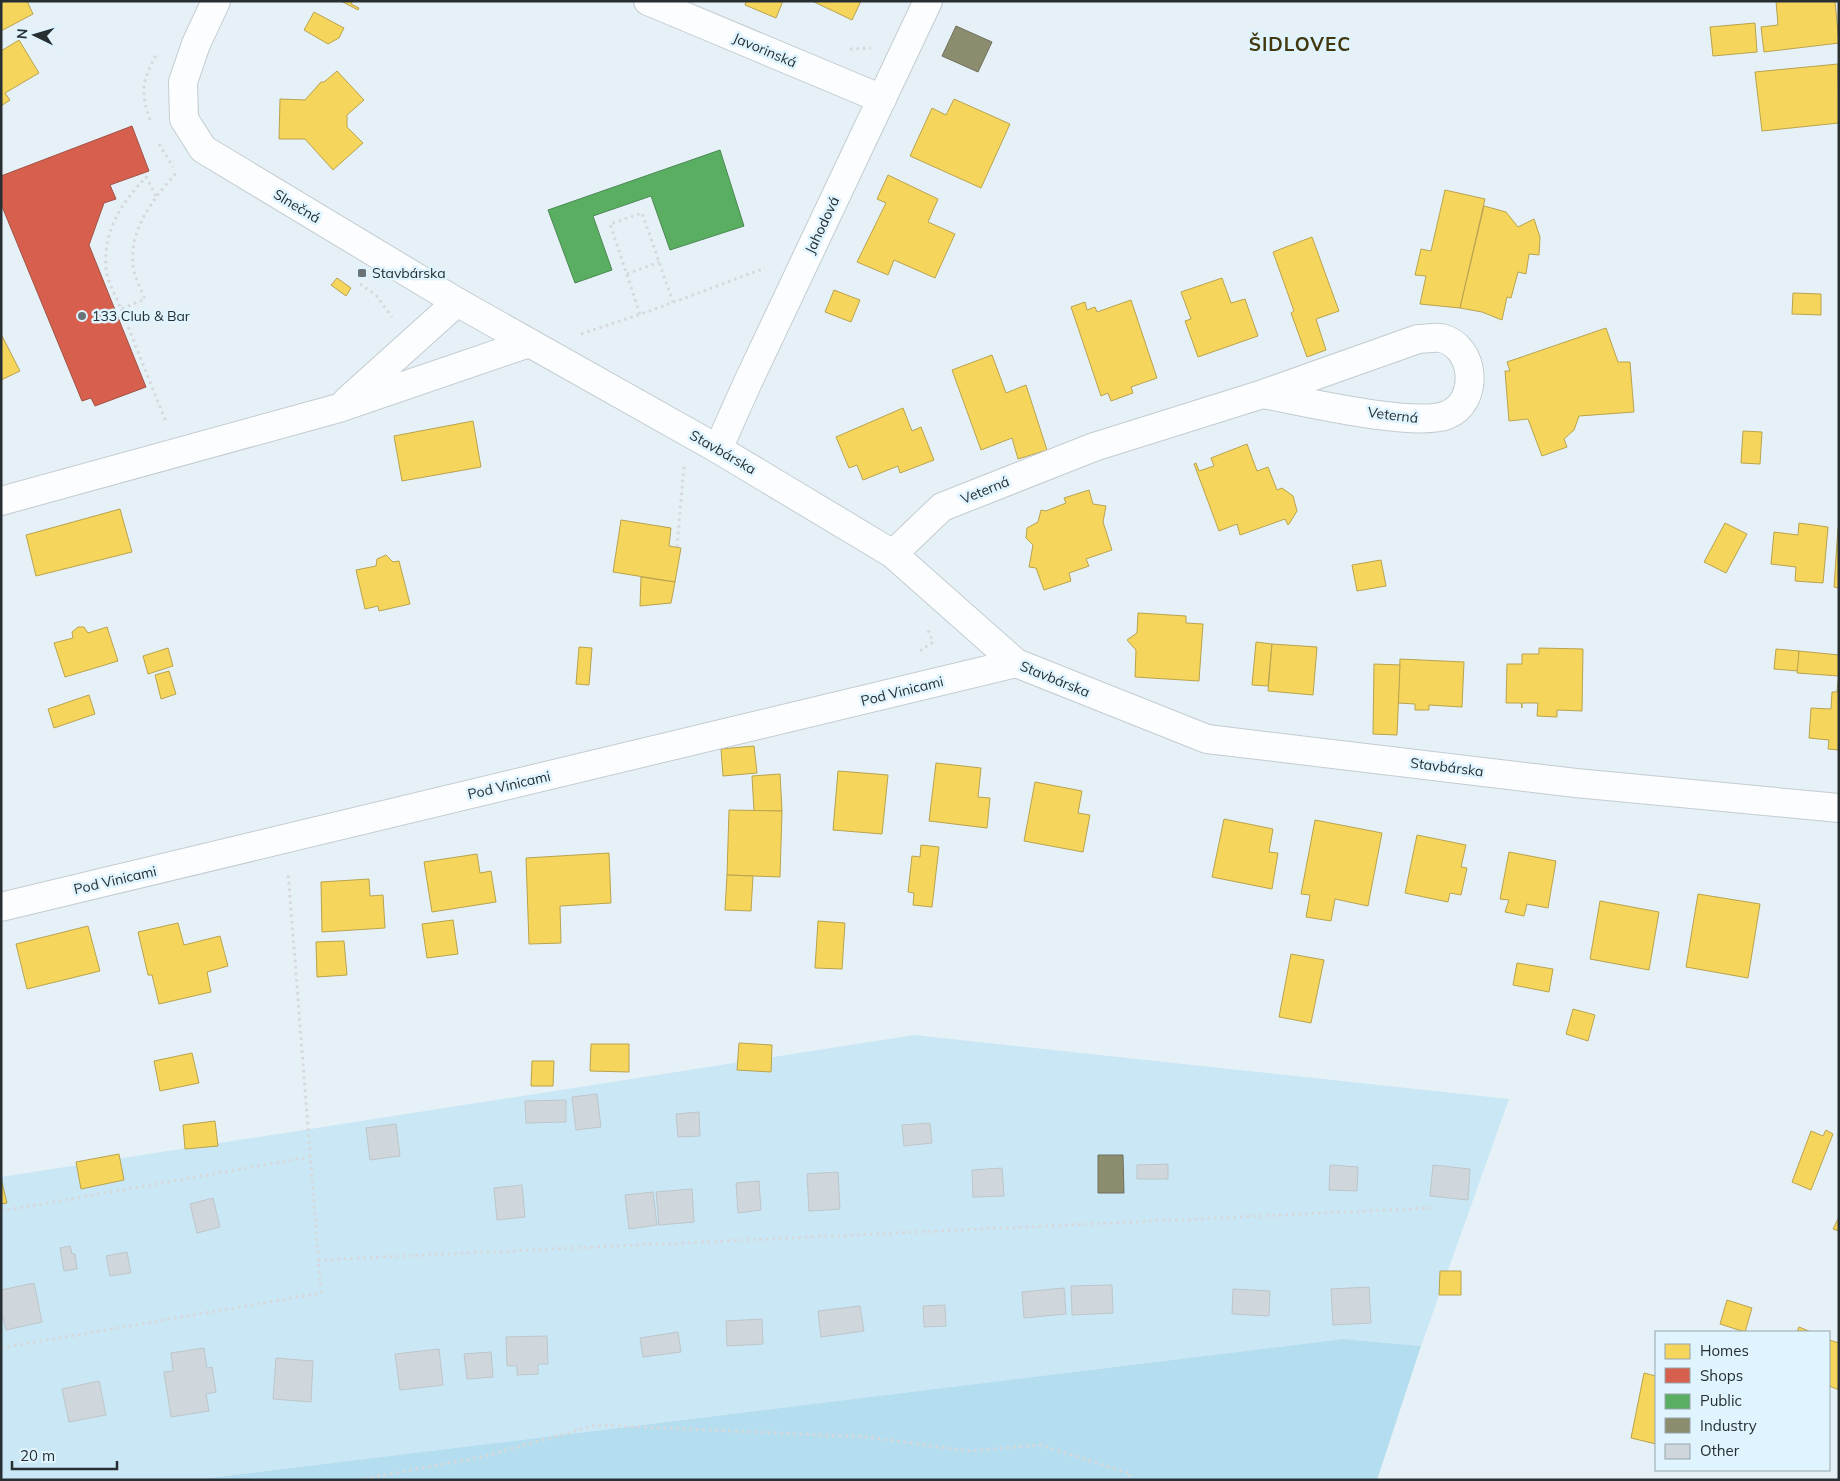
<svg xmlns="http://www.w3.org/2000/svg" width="1840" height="1481" font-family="Mulish,sans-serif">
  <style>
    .green { fill: #cae7f5 }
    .forest { fill: #b4ddef }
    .homes { fill: #f6d55c; stroke: #b8a34f }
    .shops { fill: #d6604d; stroke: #a25145 }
    .public { fill: #5aae61; stroke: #4b8853 }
    .industry { fill: #8c8c6e; stroke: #6e705c }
    .building { fill: #cfd7dc; stroke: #bdc6ca }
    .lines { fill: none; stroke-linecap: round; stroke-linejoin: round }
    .minor-casing { stroke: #c3ccd1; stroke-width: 30 }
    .path { stroke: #d6d9db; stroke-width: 3; stroke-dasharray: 2.5 4; stroke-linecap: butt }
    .minor { stroke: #fbfdfe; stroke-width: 28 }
    .poi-dot { fill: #6a7377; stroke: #dff4fe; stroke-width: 2 }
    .labels { text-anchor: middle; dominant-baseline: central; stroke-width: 5; stroke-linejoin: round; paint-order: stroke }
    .street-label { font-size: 14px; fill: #272f32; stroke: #dff4fe }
    .poi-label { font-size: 14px; fill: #272f32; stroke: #dff4fe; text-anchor: start }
    .district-label { font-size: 19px; font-weight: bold; letter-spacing: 1px; fill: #42370d; stroke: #dff4fe }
  </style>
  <rect width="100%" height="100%" fill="#e6f1f7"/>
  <!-- green -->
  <path class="green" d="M914,1035L1509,1099L1421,1346L1343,1339L193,1480H1V1177Z"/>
  <!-- forest -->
  <path class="forest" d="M1343,1339L1421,1346L1377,1480H193Z"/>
  <!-- homes -->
  <g class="homes">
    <path d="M1,1H27L33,14L1,31Z"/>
    <path d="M341,1H353L351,4L359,8L358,10Z"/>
    <path d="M746,1H783L776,18L745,5Z"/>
    <path d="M812,1H861L852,20Z"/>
    <path d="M1776,1H1835L1839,43L1764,52L1761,27L1778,25Z"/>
    <path d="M314,12L344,28L339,38L328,44L304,30Z"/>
    <path d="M1755,23L1757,52L1713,56L1710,27Z"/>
    <path d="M19,40L39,73L5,93L10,100L1,106V51Z"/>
    <path d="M1838,64L1839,123L1762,131L1755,72Z"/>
    <path d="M337,71L364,100L347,115V127L363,143L333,170L305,139H279L280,99L305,100L321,82H324Z"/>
    <path d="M954,99L1010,124L981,188L910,156L932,108L946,115Z"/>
    <path d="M888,175L938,199L928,222L955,234L935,278L894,260L888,275L857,262L886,203L877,199Z"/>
    <path d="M1445,190L1485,199L1460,308L1420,304L1426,276L1415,275L1421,249L1431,251Z"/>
    <path d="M1484,206L1506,212L1518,227L1534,219L1540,237L1539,255L1529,254L1526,274L1518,272L1511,298L1507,297L1502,320L1482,312L1460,308Z"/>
    <path d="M1312,237L1339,311L1316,319L1326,350L1307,357L1291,313L1294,311L1273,252Z"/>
    <path d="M337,278L351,288L346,296L331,285Z"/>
    <path d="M1222,278L1231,303L1245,299L1258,336L1198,357L1185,321L1191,319L1181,292Z"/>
    <path d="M834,290L860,300L851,322L825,312Z"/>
    <path d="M1793,293L1821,294V315L1792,314Z"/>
    <path d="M1131,300L1157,378L1131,387L1133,393L1111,401L1108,393L1101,396L1071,307L1085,302L1087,310L1095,307L1097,312Z"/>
    <path d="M1606,328L1618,362H1630L1634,412L1579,416L1574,430L1564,439L1567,447L1542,456L1528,419L1509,421L1505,371H1510L1507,362Z"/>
    <path d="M1,334L20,371L1,380Z"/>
    <path d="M992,355L1006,393L1026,385L1047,450L1018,459L1012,438L981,450L952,370Z"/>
    <path d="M903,408L912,431L921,427L934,460L900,473L898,466L863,480L857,465L849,468L836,437Z"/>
    <path d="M473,421L481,467L402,481L394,436Z"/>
    <path d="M1743,431L1762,432L1760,464L1741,463Z"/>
    <path d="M1247,444L1257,471L1268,467L1277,490L1282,488L1293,496L1297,511L1289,524L1288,525L1285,519L1240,535L1237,524L1219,531L1194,464L1196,463L1199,471L1214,466L1211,458Z"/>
    <path d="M1089,490L1093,504L1106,506L1103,522L1112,550L1086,559L1089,566L1069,573L1071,581L1044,590L1036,568L1029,567L1033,545L1026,538L1027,528L1038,522L1041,510L1046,511L1066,503L1064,498Z"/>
    <path d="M120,509L132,552L36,576L26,535Z"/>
    <path d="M621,520L671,528L669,546L681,548L675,582L613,572Z"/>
    <path d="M1725,523L1747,534L1726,573L1704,562Z"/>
    <path d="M1799,523L1828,527L1823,583L1795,581L1796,567L1771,564L1774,532L1798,535Z"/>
    <path d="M1838,528H1839V588L1834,587Z"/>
    <path d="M386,555L393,562L399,561L410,604L379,611L378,606L365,609L356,570L376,566L377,559Z"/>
    <path d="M1381,560L1386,586L1357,591L1352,565Z"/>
    <path d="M641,577L675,582L671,603L640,606Z"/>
    <path d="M1138,613L1186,616V623L1203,624L1199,681L1135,677L1136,650L1127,640L1137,633Z"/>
    <path d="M78,627H84L88,633L107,627L118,661L65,677L54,643L73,638L72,632Z"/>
    <path d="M1256,642L1272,644L1268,686L1252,685Z"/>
    <path d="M1272,644L1317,647L1313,695L1268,691Z"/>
    <path d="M579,647L592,648L589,685L576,684Z"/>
    <path d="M168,648L173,666L148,674L143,656Z"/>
    <path d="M1539,648L1583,649L1582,711L1557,710V717L1537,716L1538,703H1522V708L1521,703H1506L1507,664H1522V654H1539Z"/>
    <path d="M1776,649L1799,651L1798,671L1774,669Z"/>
    <path d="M1799,651L1839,655V676L1797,673Z"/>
    <path d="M1400,659L1464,662L1462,707L1429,705V710H1415V704L1398,703Z"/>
    <path d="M1374,664L1400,665L1397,735L1373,734Z"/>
    <path d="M169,671L176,694L161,699L155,675Z"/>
    <path d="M1838,681H1839V750L1828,749L1829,740L1809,738L1811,708L1831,709L1832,692H1837Z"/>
    <path d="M89,695L95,714L54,728L48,709Z"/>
    <path d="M754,746L757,773L723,776L721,749Z"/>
    <path d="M936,763L981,768L978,797L990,798L987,828L929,821Z"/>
    <path d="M838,771L888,775L882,834L833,830Z"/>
    <path d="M780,774L782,811H754L752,776Z"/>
    <path d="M1035,782L1082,791L1078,813L1090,815L1083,852L1024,841Z"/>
    <path d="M729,810L782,811L780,877L727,875Z"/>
    <path d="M1224,819L1273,829L1269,852L1278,853L1272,889L1212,877Z"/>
    <path d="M1315,820L1382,833L1368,906L1335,899L1331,921L1306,917L1310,895L1301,894Z"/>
    <path d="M1417,835L1466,845L1461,867L1467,868L1461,895L1450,893L1448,902L1405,893Z"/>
    <path d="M921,845L939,847L932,907L913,905L914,893L908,892L912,856L920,857Z"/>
    <path d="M1509,852L1556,861L1548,908L1527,904L1524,916L1505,912L1509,900L1500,899Z"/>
    <path d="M609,853L611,903L560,906L561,943L529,944L526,858Z"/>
    <path d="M477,854L480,873L491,871L496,902L432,912L424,862Z"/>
    <path d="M727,875L753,876L751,911L725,910Z"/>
    <path d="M369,879L370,896L383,895L385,928L322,932L321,882Z"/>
    <path d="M1698,894L1760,904L1748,978L1686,967Z"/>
    <path d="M1600,901L1659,912L1649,970L1590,959Z"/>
    <path d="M453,920L458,954L427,958L422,924Z"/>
    <path d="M818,921L845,923L842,969L815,968Z"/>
    <path d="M178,923L184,945L220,936L228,966L207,972L211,992L159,1004L152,975H148L138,932Z"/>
    <path d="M88,926L100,971L27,989L16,944Z"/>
    <path d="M344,941L347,975L317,977L316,942Z"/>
    <path d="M1291,954L1324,960L1311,1023L1279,1017Z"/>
    <path d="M1517,963L1553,969L1549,992L1513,985Z"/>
    <path d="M1573,1009L1595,1015L1588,1041L1566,1034Z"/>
    <path d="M739,1043L772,1045L771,1072L737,1070Z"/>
    <path d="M591,1044H629V1072L590,1071Z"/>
    <path d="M192,1053L199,1083L160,1091L154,1061Z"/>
    <path d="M532,1061H554L553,1086H531Z"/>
    <path d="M215,1121L218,1146L185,1149L183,1125Z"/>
    <path d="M1826,1130L1833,1134L1811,1190L1792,1182L1811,1131L1823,1136Z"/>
    <path d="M119,1154L124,1180L81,1189L76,1162Z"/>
    <path d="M1,1178L7,1203L1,1204Z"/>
    <path d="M1839,1217V1231L1833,1229Z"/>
    <path d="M1440,1271H1461V1295H1439Z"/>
    <path d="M1727,1300L1752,1308L1745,1332L1720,1324Z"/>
    <path d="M1799,1327L1811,1332H1797Z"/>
    <path d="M1829,1340L1839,1343V1390L1829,1386Z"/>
    <path d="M1644,1373L1656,1376V1444L1631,1438Z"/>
  </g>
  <!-- shops -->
  <path class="shops" d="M132,126L149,171L110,185L116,199L104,203L89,245L146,387L95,406L91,398L82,401L1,204V176Z"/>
  <!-- public -->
  <path class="public" d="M720,150L744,226L670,250L651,196L593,216L612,270L575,283L548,210Z"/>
  <!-- industry -->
  <g class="industry">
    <path d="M956,26L992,42L978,72L942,56Z"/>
    <path d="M1098,1155H1123L1124,1193H1098Z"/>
  </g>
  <!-- building -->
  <g class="building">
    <path d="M597,1094L601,1127L576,1130L572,1097Z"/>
    <path d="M566,1100V1122L526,1123L525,1101Z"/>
    <path d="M699,1112L700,1136L678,1137L676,1114Z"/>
    <path d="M930,1123L932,1143L904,1146L902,1125Z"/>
    <path d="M396,1124L400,1156L370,1160L366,1128Z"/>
    <path d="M1168,1164V1179H1137V1165Z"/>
    <path d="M1330,1165L1358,1167L1357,1191L1329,1190Z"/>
    <path d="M1433,1165L1470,1169L1468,1200L1430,1196Z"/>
    <path d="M1002,1168L1004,1196L973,1197L972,1170Z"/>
    <path d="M838,1172L840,1209L809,1211L807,1174Z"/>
    <path d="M759,1181L761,1210L738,1213L736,1183Z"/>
    <path d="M522,1185L525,1217L497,1220L494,1188Z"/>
    <path d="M692,1189L694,1222L659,1225L656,1192Z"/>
    <path d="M653,1192L657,1225L629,1229L625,1195Z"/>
    <path d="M213,1198L220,1227L197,1233L190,1204Z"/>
    <path d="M70,1246L72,1254H75L77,1269L64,1271L60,1248Z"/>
    <path d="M127,1252L131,1273L110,1276L106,1256Z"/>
    <path d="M34,1283L42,1322L6,1330L1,1310V1290Z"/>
    <path d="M1112,1285L1113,1313L1072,1315L1071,1286Z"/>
    <path d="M1369,1287L1371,1323L1333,1325L1331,1289Z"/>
    <path d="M1064,1288L1066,1314L1024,1318L1022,1292Z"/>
    <path d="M1233,1289L1270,1291L1269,1316L1232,1314Z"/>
    <path d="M945,1305L946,1326L924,1327L923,1306Z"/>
    <path d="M860,1306L864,1331L821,1337L818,1311Z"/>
    <path d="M762,1319L763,1344L727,1346L726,1321Z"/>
    <path d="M678,1332L681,1352L643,1357L640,1338Z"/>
    <path d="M547,1336L548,1364H538V1374L517,1375V1366H507L506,1337Z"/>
    <path d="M204,1348L207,1368L212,1367L216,1392L206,1394L209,1411L171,1417L164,1372L173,1371L171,1353Z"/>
    <path d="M439,1349L443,1385L400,1390L395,1354Z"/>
    <path d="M491,1352L493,1377L467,1379L464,1354Z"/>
    <path d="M276,1358L313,1361L311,1402L273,1399Z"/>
    <path d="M99,1381L106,1415L69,1422L62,1389Z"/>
  </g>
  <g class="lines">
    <defs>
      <g id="minor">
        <path d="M216,1L196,44L183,82L184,119L203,149L457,302L718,449L893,554L1016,663L1207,739L1576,783L1839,808"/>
        <path d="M648,1L882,99"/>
        <path d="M347,401L457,302"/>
        <path d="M718,449L747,384L928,1"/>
        <path d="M1,501L339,408L529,343"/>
        <path d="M893,554L942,507L1094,447L1263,394L1418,339C1425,339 1434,337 1441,338C1476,346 1480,402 1447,415C1415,428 1302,401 1263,394"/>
        <path d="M1,907L1016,663"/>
      </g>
    </defs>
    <!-- minor casing -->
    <use href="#minor" class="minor-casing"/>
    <!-- path -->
    <g class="path">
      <path d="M850,49L871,48"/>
      <path d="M150,120C140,91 142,82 156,55"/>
      <path d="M159,144L173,167"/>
      <path d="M156,196L146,177C121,204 103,230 106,269C107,282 117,297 121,309L145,299C141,289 134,276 133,265C129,228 155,197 177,172"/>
      <path d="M627,274L659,262"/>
      <path d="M360,284L376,295L392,317"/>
      <path d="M121,309L166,422"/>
      <path d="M640,314L610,224L642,213L673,302"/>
      <path d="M581,334L650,311L765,268"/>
      <path d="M677,547L684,466"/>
      <path d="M920,651L933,642L927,628"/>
      <path d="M1,1211L310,1157"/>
      <path d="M318,1260L1431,1208"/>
      <path d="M1,1348L321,1293L288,872"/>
      <path d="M358,1480L481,1457L596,1425L867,1437L968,1451L1040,1445L1131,1474L1126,1480"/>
    </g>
    <!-- minor -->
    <use href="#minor" class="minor"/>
  </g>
  <!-- markers -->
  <g class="poi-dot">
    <rect x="357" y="268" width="10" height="10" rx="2.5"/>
    <circle cx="82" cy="316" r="5"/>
  </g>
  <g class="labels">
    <!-- street labels -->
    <g class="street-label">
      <text transform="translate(765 50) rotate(23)">Javorinská</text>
      <text transform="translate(297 206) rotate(31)">Slnečná</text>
      <text transform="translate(822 225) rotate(-65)">Jahodová</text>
      <text transform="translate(1393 415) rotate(7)">Veterná</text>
      <text transform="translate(723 452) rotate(30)">Stavbárska</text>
      <text transform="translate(985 490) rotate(-22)">Veterná</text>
      <text transform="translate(1055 679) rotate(22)">Stavbárska</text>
      <text transform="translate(902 691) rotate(-14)">Pod Vinicami</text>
      <text transform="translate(1447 767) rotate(7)">Stavbárska</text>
      <text transform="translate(509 785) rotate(-13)">Pod Vinicami</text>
      <text transform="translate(115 880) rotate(-13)">Pod Vinicami</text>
    </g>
    <!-- poi labels -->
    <g class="poi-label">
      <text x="372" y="273">Stavbárska</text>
      <text x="92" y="316">133 Club &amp; Bar</text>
    </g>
    <!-- district labels -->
    <g class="district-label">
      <text x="1300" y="44">ŠIDLOVEC</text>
    </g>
  </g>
  <!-- border -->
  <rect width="1840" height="1481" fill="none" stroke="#272f32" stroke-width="5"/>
  <!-- legend -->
  <rect x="1655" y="1331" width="175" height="140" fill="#dff4fe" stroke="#95a5ac"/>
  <rect x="1665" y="1344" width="25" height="15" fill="#f6d55c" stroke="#95a5ac"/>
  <text x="1700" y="1356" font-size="15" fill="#272f32">Homes</text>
  <rect x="1665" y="1368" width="25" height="15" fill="#d6604d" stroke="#95a5ac"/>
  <text x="1700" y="1381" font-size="15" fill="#272f32">Shops</text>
  <rect x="1665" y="1394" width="25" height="15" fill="#5aae61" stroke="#95a5ac"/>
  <text x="1700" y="1406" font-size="15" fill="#272f32">Public</text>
  <rect x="1665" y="1418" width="25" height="15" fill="#8c8c6e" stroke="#95a5ac"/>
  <text x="1700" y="1431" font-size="15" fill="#272f32">Industry</text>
  <rect x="1665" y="1444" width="25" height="15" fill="#cfd7dc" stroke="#95a5ac"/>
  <text x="1700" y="1456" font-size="15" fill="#272f32">Other</text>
  <!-- north arrow -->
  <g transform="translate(35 35) rotate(275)" stroke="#dff4fe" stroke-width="4" paint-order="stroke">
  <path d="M0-4L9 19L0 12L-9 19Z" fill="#272f32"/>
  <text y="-8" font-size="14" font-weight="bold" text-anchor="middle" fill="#272f32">N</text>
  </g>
  <!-- scale -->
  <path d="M12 1461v8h105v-8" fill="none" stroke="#272f32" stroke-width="2.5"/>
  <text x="20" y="1461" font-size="15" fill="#272f32" stroke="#dff4fe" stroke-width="4" paint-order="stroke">20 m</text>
</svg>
